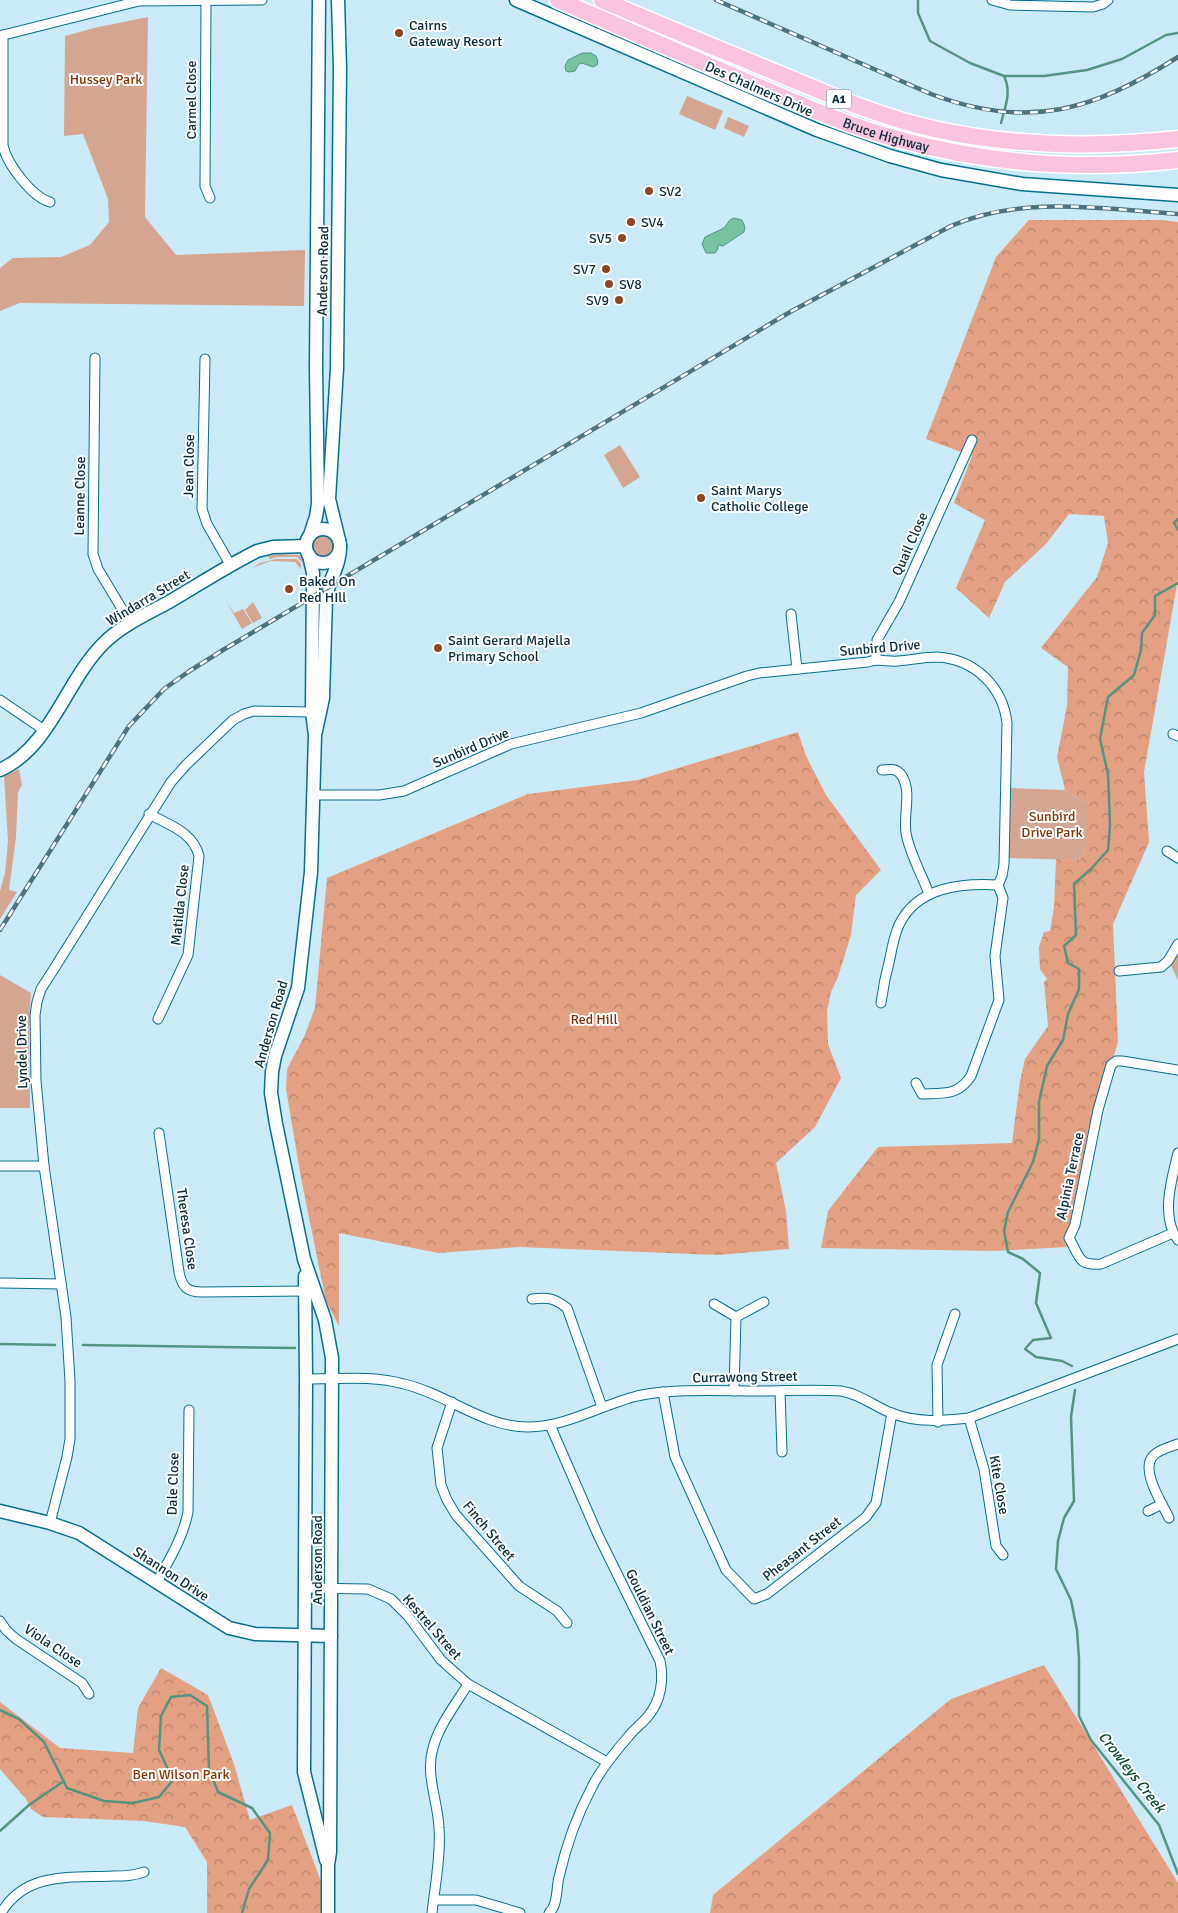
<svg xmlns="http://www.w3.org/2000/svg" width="1178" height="1913" font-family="Signika,sans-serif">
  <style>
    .green { fill: #d4a692 }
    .forest { fill: url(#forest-crowns) }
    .water { fill: #76c2a1; stroke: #549582 }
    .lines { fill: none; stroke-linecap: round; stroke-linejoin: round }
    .stream { stroke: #549582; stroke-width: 2.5 }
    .street-casing { stroke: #066f8d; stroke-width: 11 }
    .secondary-casing { stroke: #066f8d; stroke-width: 15 }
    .highway-casing { stroke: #fff; stroke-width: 19 }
    .street { stroke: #fff; stroke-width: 9 }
    .secondary { stroke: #fff; stroke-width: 12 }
    .highway { stroke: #fac3e0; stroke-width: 16 }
    .rail-casing { stroke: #4e727f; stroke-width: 4.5 }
    .rail { stroke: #fff; stroke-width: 2.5; stroke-dasharray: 8; stroke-linecap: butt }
    .poi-dot { fill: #8d4623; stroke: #fff; stroke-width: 2 }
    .labels { text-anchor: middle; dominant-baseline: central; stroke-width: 4; stroke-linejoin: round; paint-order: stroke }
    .shield { fill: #fff; stroke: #516b74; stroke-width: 1 }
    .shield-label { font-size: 12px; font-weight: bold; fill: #062c39 }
    .poi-label { font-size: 14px; fill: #062c39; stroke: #fff; text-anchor: start }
    .park-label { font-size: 14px; fill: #843505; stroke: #fff }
    .street-label { font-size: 14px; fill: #062c39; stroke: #fff }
    .water-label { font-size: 15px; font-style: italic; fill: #094a35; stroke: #fff }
  </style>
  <defs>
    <pattern id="forest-crowns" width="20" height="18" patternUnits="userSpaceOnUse" patternTransform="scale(1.25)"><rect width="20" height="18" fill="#e3a082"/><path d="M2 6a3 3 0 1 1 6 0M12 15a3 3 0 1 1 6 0" fill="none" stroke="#b6836b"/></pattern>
  </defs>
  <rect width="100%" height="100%" fill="#caeaf7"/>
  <!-- green -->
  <g class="green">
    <path d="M148,17L145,217L176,255L305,250L304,306L20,303L0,311V268L13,258L61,257L90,245L109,222L108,199L83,134L64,136L65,36L94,28Z"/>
    <path d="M687,96L723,111L715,130L679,114Z"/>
    <path d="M728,117L749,126L744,137L724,128Z"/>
    <path d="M620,445L640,477L623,488L604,455Z"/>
    <circle cx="323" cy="547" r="11"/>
    <path d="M279,554L299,555L306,562V568L304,569L303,563L297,557H277L270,559L268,556Z"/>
    <path d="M276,559H297L301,564V569L295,562L271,561L252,568L260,563Z"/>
    <path d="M226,601L234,613L243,609L252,623L242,629Z"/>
    <path d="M253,602L262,618L253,623L245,610Z"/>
    <path d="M19,769L22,785L18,792L16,837L9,890L17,892L0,919V891L5,873L8,841L4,776Z"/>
    <path d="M1011,788L1065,790L1087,804V844L1080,860L1007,858Z"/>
    <path d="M1178,953V981L1171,965Z"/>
    <path d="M0,975L31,993L29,1024L30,1108H0Z"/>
  </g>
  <!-- forest -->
  <g class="forest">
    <path d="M1029,220H1161L1178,222V579L1144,772L1149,842L1113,924L1118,1042L1093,1124L1069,1247L993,1251L821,1248L828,1211L878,1147L1012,1143L1020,1081L1025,1059L1048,1026L1044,982L1047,979L1040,969L1039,947L1044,932L1050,931L1054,907L1056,859L1080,860L1087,844V804L1065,790L1057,757L1067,706L1068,667L1041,648L1097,577L1108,543L1104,516L1069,514L1046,544L1005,582L989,618L956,588L985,520L954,503L972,456L926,439L996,257Z"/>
    <path d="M798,732L806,756L826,795L881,870L856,895L851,935L838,977L831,992L827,1011L828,1044L841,1078L815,1127L776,1163L786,1211L789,1249L718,1255L519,1247L438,1253L339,1233V1326L326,1301L301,1178L286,1089L287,1069L304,1037L315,1008L327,878L528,794L638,780Z"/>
    <path d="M1044,1665L1178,1883V1913H710L713,1895L951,1699Z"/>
    <path d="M161,1668L208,1695L234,1764L250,1820L292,1805L333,1913H207V1862L185,1827L144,1821L43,1817L31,1809L26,1799L0,1769V1702L60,1748L133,1753L138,1708Z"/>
  </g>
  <!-- water -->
  <g class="water">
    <path d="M582,53H591L596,56L598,61L597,65L593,67L582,63L579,64L575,71L569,72L566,71L565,66L568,60Z"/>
    <path d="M734,218L742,220L745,227L744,232L723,246L718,245V249L715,253H706L702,244L705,237L724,228L730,220Z"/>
  </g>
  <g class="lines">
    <!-- stream -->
    <g class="stream">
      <path d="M918,0V13L930,41L970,63L1004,76H1044L1087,70L1122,59L1166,35L1178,33"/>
      <path d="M1001,123C1005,107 1012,92 1004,76"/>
      <path d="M1178,519L1174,523L1178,530"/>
      <path d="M0,1344L55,1345"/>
      <path d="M83,1345L295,1348"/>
      <path d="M1072,1366L1062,1361L1036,1357L1025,1349L1033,1340L1051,1338L1036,1303L1040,1273L1023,1259L1008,1252L1004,1231L1008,1212L1033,1162L1039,1139V1102L1047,1066L1063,1040L1068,1014L1079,989V969L1068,963L1064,946L1076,935L1074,884L1091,869L1108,850L1110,825L1108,774L1100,739L1108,697L1134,675L1141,650L1142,633L1155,615V596L1178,583"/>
      <path d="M1075,1390L1071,1417L1074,1501L1064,1518L1058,1541L1056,1569L1071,1600L1077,1630L1079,1659V1716L1091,1740L1159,1825L1178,1874"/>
      <path d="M0,1710L19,1719L44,1742L67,1788L104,1801L133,1803L159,1797L173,1780L159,1750L161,1716L171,1697L190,1695L207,1706L209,1769L218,1792L252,1808L270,1833L268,1860L249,1889L242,1913"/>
      <path d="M0,1831L29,1805L64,1781"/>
    </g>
    <defs>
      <g id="street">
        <path d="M992,0L1010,5L1093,7L1103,4L1108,0"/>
        <path d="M206,1L205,186L210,198"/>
        <path d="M3,35V145C6,163 32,197 50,202"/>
        <path d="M0,36L139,1L262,0"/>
        <path d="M95,358L93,554L98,569L131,624"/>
        <path d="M205,359L202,509L207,524L231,566"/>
        <path d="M791,614L797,669"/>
        <path d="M876,659L877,640L899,602L972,440"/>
        <path d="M0,700L44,730"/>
        <path d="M1173,734L1178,736"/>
        <path d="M882,770C890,769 897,768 902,776C912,792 903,815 906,833C909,852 922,875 929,894"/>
        <path d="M312,795H379L404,791L511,744L641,713L747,676L759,673L868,662C878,658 888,662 898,661C911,660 924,657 937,657C975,659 1003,687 1007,723L1004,864L1002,876L998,885L1003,898L995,956L999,1000L971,1076C958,1096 943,1093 922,1094L916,1083"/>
        <path d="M149,814C169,825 193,832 199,856L188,955L158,1019"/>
        <path d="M1167,851L1178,858"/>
        <path d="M1119,971L1161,967L1168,961L1178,944"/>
        <path d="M881,1003C883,988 886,973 890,958C892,947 894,936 899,925C917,887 960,883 998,885"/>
        <path d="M159,1133L179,1272C182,1287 187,1292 202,1292L309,1291"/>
        <path d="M1178,1153C1172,1178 1160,1217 1178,1240"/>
        <path d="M0,1166H44"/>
        <path d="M1173,1233L1101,1264C1077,1266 1080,1256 1069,1238L1075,1225L1098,1110L1111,1065L1116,1061H1122L1178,1070"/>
        <path d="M0,1283L61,1284"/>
        <path d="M532,1299C548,1297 554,1298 567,1308L602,1407"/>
        <path d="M714,1304L736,1317L734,1391"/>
        <path d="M736,1317L764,1302"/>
        <path d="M306,1379C339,1379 373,1375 404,1384C447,1394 483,1427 528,1427C566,1427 601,1405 637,1396C674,1388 720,1391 758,1391C786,1391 814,1389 841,1391C860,1394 874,1406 891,1413C917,1423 943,1421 969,1418L1178,1339"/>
        <path d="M780,1391L782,1452"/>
        <path d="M663,1392L675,1457L726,1570L754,1599L767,1594L866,1517L876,1503L892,1413"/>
        <path d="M452,1402L437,1448L441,1485L447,1500L456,1515L519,1586L557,1611L567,1623"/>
        <path d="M969,1418L984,1469L996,1546L1003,1555"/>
        <path d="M938,1422L937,1365L955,1314"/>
        <path d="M1148,1511L1162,1504"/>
        <path d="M1169,1518C1162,1503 1140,1470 1153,1456C1159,1449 1170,1447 1178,1444"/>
        <path d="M50,1523L67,1457L70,1439V1381L66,1317L44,1166L36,1081L35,1015L37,1002L41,989L52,972L171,782L186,765L233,720L244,714L254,711L312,712"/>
        <path d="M157,1582C169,1560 183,1538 188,1512L189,1410"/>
        <path d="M304,1588L368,1589L391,1599L408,1616L441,1660L468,1684L607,1762"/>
        <path d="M0,1621L6,1630L16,1639L82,1683L89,1694"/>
        <path d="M434,1900H476L520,1913"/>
        <path d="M1,1913C26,1871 71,1878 113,1876C124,1876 134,1876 144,1872"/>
        <path d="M432,1913C435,1885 441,1856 439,1828C438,1801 425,1775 433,1748C439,1725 456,1704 468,1684"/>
        <path d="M549,1913C558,1905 556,1889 559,1877C566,1846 577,1815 592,1787C601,1769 615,1752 628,1737C634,1729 643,1723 649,1715C661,1700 664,1679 660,1661L598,1535L550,1425"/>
      </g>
      <g id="secondary">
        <path d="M338,0L340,68L337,368L329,499L339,540"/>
        <path d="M516,0L817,130L890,156L941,170L1022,184L1178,195"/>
        <circle cx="323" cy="546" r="17"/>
        <path d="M310,535L316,517L318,504L316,368L319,0"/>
        <path d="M309,555L313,573L312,712L315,735L311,872L298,988L275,1056L272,1072L271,1093L276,1124L304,1259L325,1320L332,1358L330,1852L328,1865V1913"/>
        <path d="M316,731L323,698L326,597C329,579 341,565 340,545"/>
        <path d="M0,770C51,747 66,680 104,643C122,625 147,614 169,602C198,585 227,566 257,551L273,547L306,546"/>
        <path d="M305,1276L306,1379L304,1772L326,1860"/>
        <path d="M0,1511L50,1523L79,1533L229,1628L255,1634L331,1636"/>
      </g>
      <g id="highway">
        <path id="s1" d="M558,0C623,28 687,56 752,84C800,104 847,126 897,139C989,164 1084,171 1178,160"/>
        <path d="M602,0C660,25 719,49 777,73C828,94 879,117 934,129C1015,147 1096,148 1178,139"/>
      </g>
    </defs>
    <!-- street casing -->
    <use href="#street" class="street-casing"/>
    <!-- secondary casing -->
    <use href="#secondary" class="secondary-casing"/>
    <!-- highway casing -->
    <use href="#highway" class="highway-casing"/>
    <!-- street -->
    <use href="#street" class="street"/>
    <!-- secondary -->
    <use href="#secondary" class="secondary"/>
    <!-- highway -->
    <use href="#highway" class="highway"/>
    <defs>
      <g id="rail">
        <path d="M716,0L931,94C1029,131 1094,110 1178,57"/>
        <path d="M0,930L129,726L164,689L188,672L223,650L790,312L951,226C1022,195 1103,209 1178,214"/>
      </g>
    </defs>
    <!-- rail casing -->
    <use href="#rail" class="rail-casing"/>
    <!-- rail -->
    <use href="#rail" class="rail"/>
  </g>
  <!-- markers -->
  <g class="poi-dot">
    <circle cx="399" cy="33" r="5"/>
    <circle cx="649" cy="191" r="5"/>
    <circle cx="631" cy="222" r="5"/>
    <circle cx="622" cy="238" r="5"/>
    <circle cx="606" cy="269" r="5"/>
    <circle cx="609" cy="284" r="5"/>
    <circle cx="619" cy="300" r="5"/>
    <circle cx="701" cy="498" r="5"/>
    <circle cx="289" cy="589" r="5"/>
    <circle cx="438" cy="648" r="5"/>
  </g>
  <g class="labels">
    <!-- shield labels -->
    <rect class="shield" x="826.5" y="89.5" width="25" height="19" rx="4"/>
    <g class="shield-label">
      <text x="839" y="99">A1</text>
    </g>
    <!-- poi labels -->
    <g class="poi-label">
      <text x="409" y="25">Cairns<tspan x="409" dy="16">Gateway Resort</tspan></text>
      <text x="659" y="191">SV2</text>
      <text x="641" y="222">SV4</text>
      <text x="612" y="238" text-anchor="end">SV5</text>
      <text x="596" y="269" text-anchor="end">SV7</text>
      <text x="619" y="284">SV8</text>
      <text x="609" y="300" text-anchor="end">SV9</text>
      <text x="711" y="490">Saint Marys<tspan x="711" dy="16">Catholic College</tspan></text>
      <text x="299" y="581">Baked On<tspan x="299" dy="16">Red HIll</tspan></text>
      <text x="448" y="640">Saint Gerard Majella<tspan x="448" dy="16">Primary School</tspan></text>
    </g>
    <!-- park labels -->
    <g class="park-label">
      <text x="106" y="79">Hussey Park</text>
      <text x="1052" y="816">Sunbird<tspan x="1052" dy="16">Drive Park</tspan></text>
      <text x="594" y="1019">Red Hill</text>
      <text x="181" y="1774">Ben Wilson Park</text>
    </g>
    <!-- street labels -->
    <g class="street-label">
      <text transform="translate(759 89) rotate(24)">Des Chalmers Drive</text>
      <text transform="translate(191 100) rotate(-90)">Carmel Close</text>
      <text stroke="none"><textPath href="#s1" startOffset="355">Bruce Highway</textPath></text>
      <text transform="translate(323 271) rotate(-89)">Anderson Road</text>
      <text transform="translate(189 466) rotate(-89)">Jean Close</text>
      <text transform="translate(80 496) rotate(-89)">Leanne Close</text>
      <text transform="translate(910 544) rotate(-66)">Quail Close</text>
      <text transform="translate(148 598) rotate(-31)">Windarra Street</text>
      <text transform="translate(880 648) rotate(-5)">Sunbird Drive</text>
      <text transform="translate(471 748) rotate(-23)">Sunbird Drive</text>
      <text transform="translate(180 905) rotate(-84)">Matilda Close</text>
      <text transform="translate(271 1024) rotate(-74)">Anderson Road</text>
      <text transform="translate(22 1052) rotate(-91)">Lyndel Drive</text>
      <text transform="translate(1070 1176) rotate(-78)">Alpinia Terrace</text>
      <text transform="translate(187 1229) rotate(82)">Theresa Close</text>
      <text transform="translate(745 1377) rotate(-1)">Currawong Street</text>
      <text transform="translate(173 1484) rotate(-88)">Dale Close</text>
      <text transform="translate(999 1485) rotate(80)">Kite Close</text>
      <text transform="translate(489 1531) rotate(50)">Finch Street</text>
      <text transform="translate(802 1549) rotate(-38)">Pheasant Street</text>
      <text transform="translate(317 1560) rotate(-90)">Anderson Road</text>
      <text transform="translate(171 1574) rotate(33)">Shannon Drive</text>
      <text transform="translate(650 1612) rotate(64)">Gouldian Street</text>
      <text transform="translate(432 1627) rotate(49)">Kestrel Street</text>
      <text transform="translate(53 1646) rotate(34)">Viola Close</text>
    </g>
    <!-- water labels -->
    <g class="water-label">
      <text transform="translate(1132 1772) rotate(52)">Crowleys Creek</text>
    </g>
  </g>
</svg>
